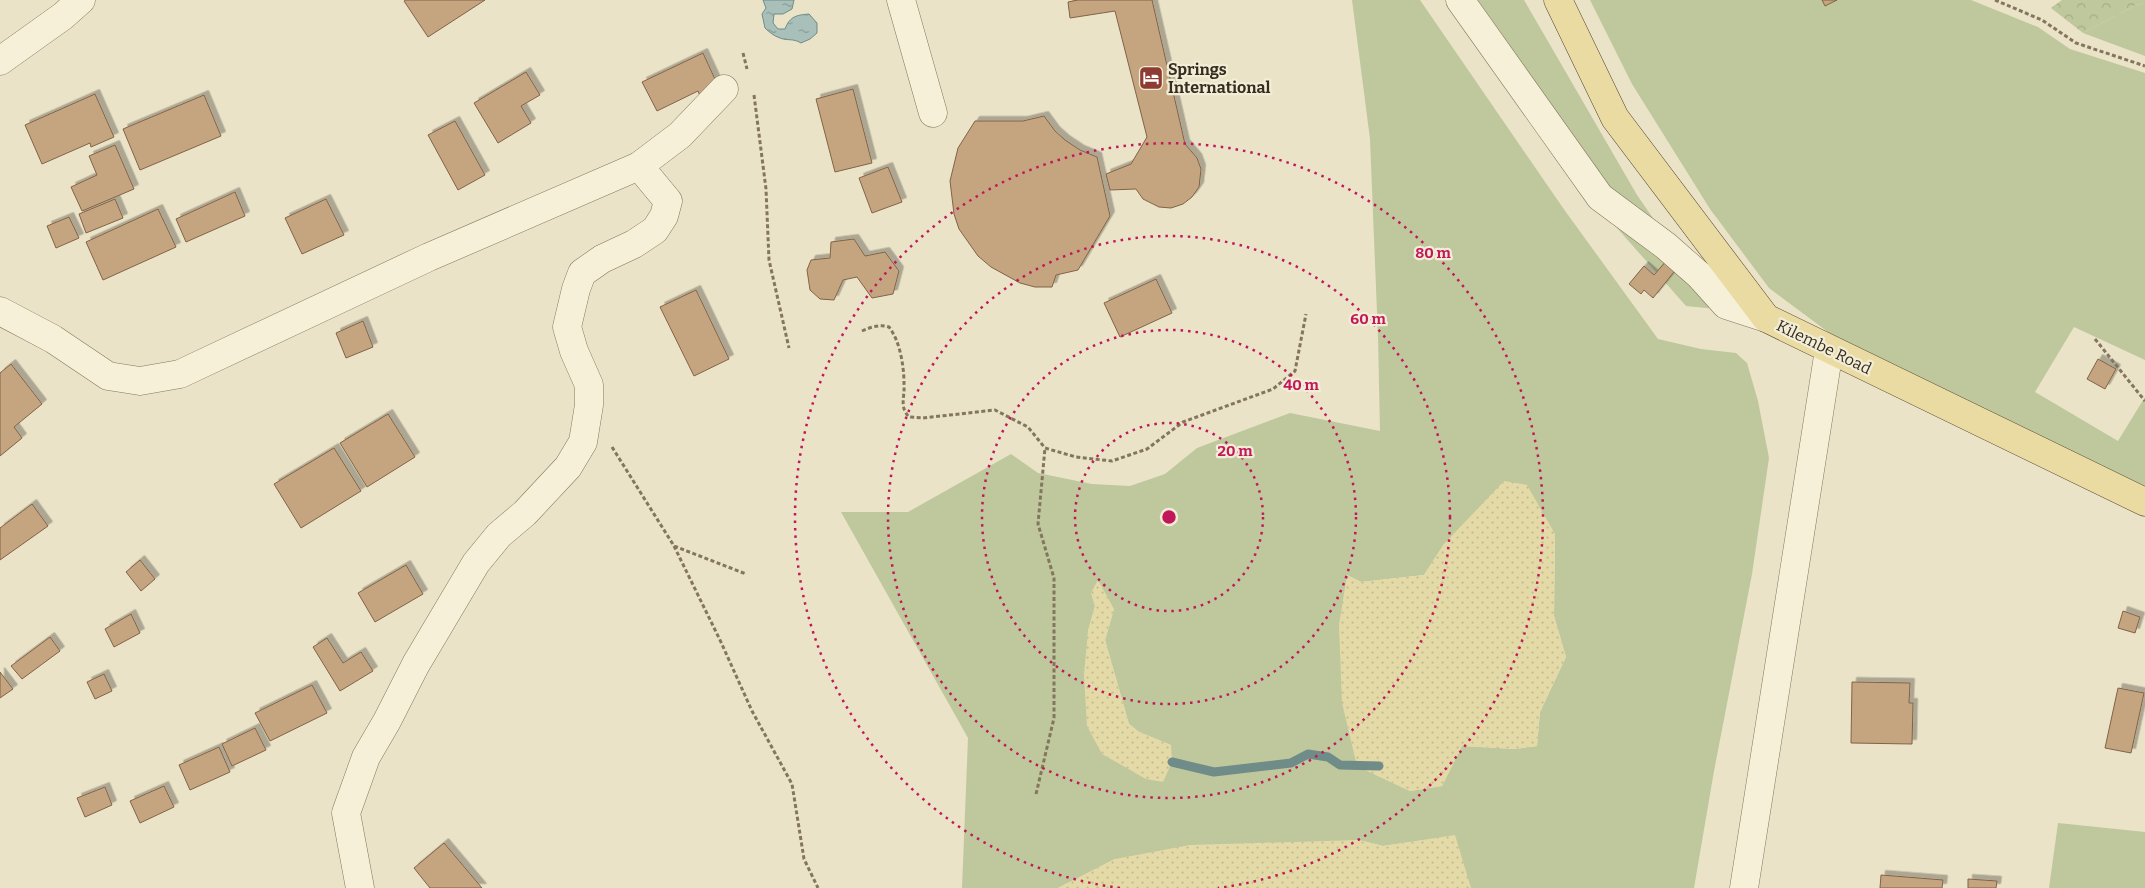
<svg xmlns="http://www.w3.org/2000/svg" width="2145" height="888" font-family="Bitter,serif">
  <style>
    .green { fill: #bec89c; fill-rule: evenodd }
    .forest { fill: url(#forest-crowns) }
    .sand { fill: url(#sand-dots) }
    .water { fill: url(#water-ripples); stroke: #6f8c88 }
    .lines { fill: none; stroke-linecap: round; stroke-linejoin: round }
    .stream { stroke: #6f8c88; stroke-width: 9 }
    .building { fill: #c5a480; stroke: #816346; filter: url(#shadow) }
    .minor-casing { stroke: #84765e; stroke-width: 29 }
    .major-casing { stroke: #534432; stroke-width: 29 }
    .path { stroke: #84765e; stroke-width: 3; stroke-dasharray: 4 2.5; stroke-linecap: butt }
    .minor { stroke: #f6f0d9; stroke-width: 28 }
    .major { stroke: #eadba2; stroke-width: 28 }
    .ring { fill: none; stroke: #c2185b; stroke-width: 2.5; stroke-dasharray: 2.5 5 }
    .labels { text-anchor: middle; dominant-baseline: central; stroke-width: 4.5; stroke-linejoin: round; paint-order: stroke }
    .poi-label { font-size: 16px; font-weight: bold; fill: #362d20; stroke: #f2edd6; text-anchor: start }
    .street-label { font-size: 16px; fill: #362d20; stroke: #f2edd6 }
    .centre { fill: #c2185b; stroke: #f2edd6; stroke-width: 2.5 }
    .ring-label { font-size: 15px; text-anchor: middle; font-weight: bold; fill: #c2185b; stroke: #f2edd6; stroke-width: 4.5; stroke-linejoin: round; paint-order: stroke }
  </style>
  <defs>
    <pattern id="forest-crowns" width="20" height="18" patternUnits="userSpaceOnUse" patternTransform="scale(1.25)"><rect width="20" height="18" fill="#bec89c"/><path d="M2 6a3 3 0 1 1 6 0M12 15a3 3 0 1 1 6 0" fill="none" stroke="#a4ac86"/></pattern>
    <pattern id="sand-dots" width="8" height="8" patternUnits="userSpaceOnUse" patternTransform="scale(1.25)"><rect width="8" height="8" fill="#e4daa7"/><path d="M2 2h.1M6 6h.1" fill="none" stroke="#c4bb8f" stroke-width="1.8" stroke-linecap="round"/></pattern>
    <pattern id="water-ripples" width="26" height="14" patternUnits="userSpaceOnUse" patternTransform="scale(1.25)"><rect width="26" height="14" fill="#a8bfba"/><path d="M2 4q2-2 4 0t4 0M15 11q2-2 4 0t4 0" fill="none" stroke="#8a9c97"/></pattern>
    <filter id="shadow"><feDropShadow dx="4.5" dy="-4.5" stdDeviation="0" flood-color="#0004"/></filter>
  </defs>
  <rect width="100%" height="100%" fill="#eae3c7"/>
  <!-- green -->
  <g class="green">
    <path d="M1352,0H1420L1563,208L1658,339L1701,349L1736,353L1747,363L1758,401L1769,458L1752,574L1714,771L1694,888H1471L1425,840L1383,846L1359,840L1115,859L1058,888H962L968,738L841,512H908L1011,454L1038,473L1092,484L1130,486L1165,474L1197,448L1290,413L1380,431L1378,337L1370,139ZM1555,534L1554,616L1566,657L1540,712L1537,746L1516,749L1462,746L1442,786L1410,791L1357,766L1347,575L1361,582L1424,575L1444,544ZM1095,606L1114,609L1105,640L1129,724L1139,732L1171,745L1087,726L1088,631Z"/>
    <path d="M1465,0H1524L1637,195L1716,309L1686,306L1579,185Z"/>
    <path d="M1590,0H1971L2038,27L2070,49L2145,73V360L2074,327L2035,392L2118,441L2145,397V491L1871,364L1769,288L1710,209L1632,84Z"/>
    <path d="M2145,3V56L2083,33L2134,6Z"/>
    <path d="M2058,823L2145,832V888H2049Z"/>
  </g>
  <!-- forest -->
  <path class="forest" d="M2062,0H2145V3L2134,6L2083,33L2051,8Z"/>
  <!-- sand -->
  <g class="sand">
    <path d="M1504,481L1527,485L1555,534L1554,616L1566,657L1540,711L1537,746L1516,749L1462,746L1442,786L1410,791L1357,766L1342,703L1339,625L1347,575L1361,582L1424,575L1444,544Z"/>
    <path d="M1098,580L1114,609L1105,640L1129,724L1139,732L1171,745L1172,762L1163,782L1146,779L1102,754L1087,726L1084,675L1088,631L1095,607L1091,593Z"/>
    <path d="M1455,835L1471,888H1058L1115,859L1190,845L1359,840L1383,846Z"/>
  </g>
  <!-- water -->
  <path class="water" d="M763,0H794L792,9L783,14H774L773,23L778,29H785C790,16 797,15 809,14L817,23V33L810,39L801,43C793,38 787,41 780,38C774,36 769,32 765,28L762,14L766,8Z"/>
  <g class="lines">
    <!-- stream -->
    <path class="stream" d="M1172,762L1214,772L1291,763L1308,754L1328,757L1340,765L1379,766"/>
  </g>
  <!-- building -->
  <g class="building">
    <path d="M406,0H485L428,37L404,1Z"/>
    <path d="M1078,0H1152L1185,144L1197,158L1201,169L1199,187L1192,197L1183,204L1171,208L1159,207L1143,199L1136,189L1110,190L1106,174L1131,164L1147,137L1115,11L1070,18L1068,2Z"/>
    <path d="M1822,0H1837L1825,6Z"/>
    <path d="M703,53L719,88L700,96L698,91L657,111L642,82Z"/>
    <path d="M526,72L540,95L521,106L531,123L498,143L474,103Z"/>
    <path d="M853,89L872,163L835,172L816,99Z"/>
    <path d="M95,94L114,137L91,147L90,143L42,164L25,125Z"/>
    <path d="M204,95L221,136L140,170L123,129Z"/>
    <path d="M1044,116L1055,131L1065,140L1080,150L1097,157L1110,216L1078,270L1056,275L1052,287H1035L1020,283L991,267L978,256L959,229L954,214L950,181L958,148L975,121H1023Z"/>
    <path d="M455,121L485,175L458,190L428,135Z"/>
    <path d="M115,145L134,189L82,211L71,187L97,175L89,156Z"/>
    <path d="M888,167L902,202L872,213L859,178Z"/>
    <path d="M235,192L245,216L186,242L176,219Z"/>
    <path d="M115,199L123,218L86,233L79,214Z"/>
    <path d="M326,199L344,235L302,254L285,218Z"/>
    <path d="M158,209L176,247L103,280L86,242Z"/>
    <path d="M69,217L79,238L56,248L47,226Z"/>
    <path d="M854,239L865,256L885,252L899,271L893,294L872,298L857,277L843,280L834,300L820,299L810,290L807,270L811,260L830,258L831,242Z"/>
    <path d="M1668,259L1678,267L1653,298L1644,290L1641,294L1629,284L1644,266L1654,275Z"/>
    <path d="M1156,279L1172,313L1120,337L1104,303Z"/>
    <path d="M696,290L729,359L694,376L660,307Z"/>
    <path d="M363,321L373,347L346,358L336,333Z"/>
    <path d="M2098,359L2116,369L2105,389L2087,379Z"/>
    <path d="M11,364L42,404L14,427L22,438L0,456V373Z"/>
    <path d="M388,414L415,457L367,487L340,443Z"/>
    <path d="M334,448L361,491L301,528L274,484Z"/>
    <path d="M32,504L48,526L0,560V528Z"/>
    <path d="M140,560L155,579L141,591L126,572Z"/>
    <path d="M406,565L423,594L375,622L358,593Z"/>
    <path d="M2123,611L2140,617L2135,633L2118,628Z"/>
    <path d="M131,614L140,633L114,647L105,629Z"/>
    <path d="M50,637L60,651L22,679L11,666Z"/>
    <path d="M327,638L343,663L361,652L373,671L340,691L313,647Z"/>
    <path d="M0,672L13,689L0,698Z"/>
    <path d="M104,674L112,691L95,699L87,682Z"/>
    <path d="M1852,682L1910,683L1909,703H1913L1912,744L1851,743Z"/>
    <path d="M312,685L327,713L270,741L255,713Z"/>
    <path d="M2118,688L2144,693L2131,753L2105,748Z"/>
    <path d="M255,728L266,750L232,766L222,744Z"/>
    <path d="M219,747L230,772L190,790L179,765Z"/>
    <path d="M164,786L174,807L140,823L130,801Z"/>
    <path d="M105,787L112,805L85,817L77,798Z"/>
    <path d="M444,843L482,888H430L414,868Z"/>
    <path d="M1881,875L1943,880L1942,888H1880Z"/>
    <path d="M1968,879L1997,881L1996,888H1968Z"/>
  </g>
  <g class="lines">
    <defs>
      <g id="minor">
        <path d="M901,0L933,113"/>
        <path d="M1460,0L1600,197L1666,246L1699,275L1726,305L1766,318"/>
        <path d="M0,61L63,16L81,0"/>
        <path d="M0,311L53,339L108,376L140,381L180,374L429,257L639,166L680,135L724,89"/>
        <path d="M360,888L346,813L366,757L387,721L416,664L476,563L499,535L525,513L568,467L583,442L589,405V385L574,351L567,327L576,289L582,273L602,259L634,244L655,230L664,216L668,201L639,166"/>
        <path d="M1744,888L1829,350"/>
      </g>
      <path id="major" d="M1558,0L1615,118L1766,318L2145,502"/>
    </defs>
    <!-- minor casing -->
    <use href="#minor" class="minor-casing"/>
    <!-- major casing -->
    <use href="#major" class="major-casing"/>
    <!-- path -->
    <g class="path">
      <path d="M1995,0L2042,20L2076,43L2145,66"/>
      <path d="M743,53L747,69"/>
      <path d="M754,95L766,189L769,260L789,348"/>
      <path d="M862,331C871,327 880,324 889,327C900,341 904,366 904,384C905,398 899,406 909,417L923,418L995,410L1028,427L1045,448L1076,457L1112,461L1147,449L1183,422L1273,389L1295,371L1306,314"/>
      <path d="M2095,339L2145,401"/>
      <path d="M612,447L674,546L746,574"/>
      <path d="M674,546L720,640L752,711L792,784L804,859L818,888"/>
      <path d="M1036,794L1054,718V578L1038,524L1045,448"/>
    </g>
    <!-- minor -->
    <use href="#minor" class="minor"/>
    <!-- major -->
    <use href="#major" class="major"/>
  </g>
  <!-- distance rings -->
  <g class="ring">
    <circle cx="1169" cy="517" r="94"/>
    <circle cx="1169" cy="517" r="187"/>
    <circle cx="1169" cy="517" r="281"/>
    <path d="M1120 888A374 374 0 1 1 1218 888"/>
  </g>
  <!-- icons -->
  <defs>
    <symbol id="hotel-square" viewBox="-11 -11 22 22"><rect x="-9" y="-9" width="18" height="18" rx="4" fill="#8e3c33" stroke="#f2edd6"/><path d="M-6-4.5h1.5V1H6V5H4.5V3h-9V5H-6ZM-4 0a1.8 1.8 0 1 1 3.6 0ZM.5 0V-2.5h3Q6-2.5 6 0Z" fill="#fff"/></symbol>
  </defs>
  <g fill-rule="evenodd">
    <use href="#hotel-square" x="1137" y="64" width="28" height="28"/>
  </g>
  <g class="labels">
    <!-- poi labels -->
    <g class="poi-label">
      <text x="1168" y="69">Springs<tspan x="1168" dy="18">International</tspan></text>
    </g>
    <!-- street labels -->
    <g class="street-label">
      <text transform="translate(1824 347) rotate(26)">Kilembe Road</text>
    </g>
  </g>
  <circle cx="1169" cy="517" r="8" class="centre"/>
  <g class="ring-label">
    <text x="1433" y="258">80 m</text>
    <text x="1368" y="324">60 m</text>
    <text x="1301" y="390">40 m</text>
    <text x="1235" y="456">20 m</text>
  </g>
</svg>
